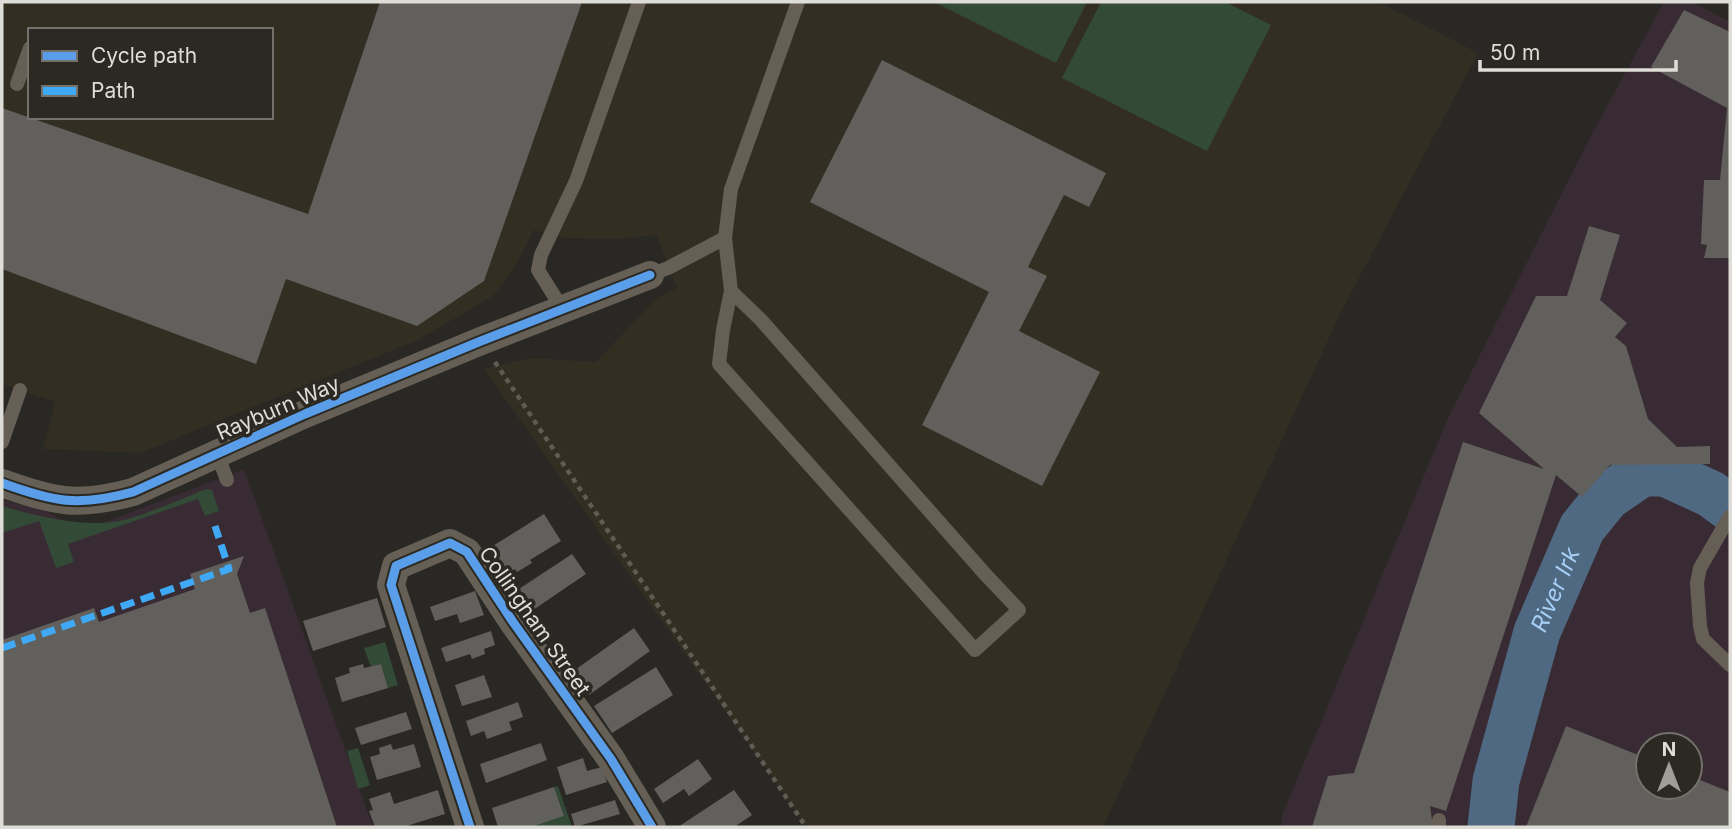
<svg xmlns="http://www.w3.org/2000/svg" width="1732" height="829" font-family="Inter,sans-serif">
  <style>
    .built { fill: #332e22; fill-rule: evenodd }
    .industrial { fill: #392b33; fill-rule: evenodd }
    .green { fill: #324a36 }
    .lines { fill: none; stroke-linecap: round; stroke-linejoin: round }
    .river { stroke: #4f6983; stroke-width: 47 }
    .building { fill: #61605d }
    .path { stroke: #605c54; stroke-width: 4.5; stroke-dasharray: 5 5; stroke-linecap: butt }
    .service { stroke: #655f55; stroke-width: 14 }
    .minor { stroke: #655f55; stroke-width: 28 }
    .quiet { stroke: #3fa9f5; stroke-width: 7; stroke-dasharray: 14 7; stroke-linecap: butt }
    .cycleway-casing { stroke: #2b2922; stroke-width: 13 }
    .cycleway { stroke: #5a9eea; stroke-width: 9 }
    .labels { text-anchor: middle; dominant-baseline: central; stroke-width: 7; stroke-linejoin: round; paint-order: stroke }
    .street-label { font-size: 21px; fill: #deddd8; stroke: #2b2922 }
    .water-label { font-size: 23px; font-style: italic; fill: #a7cef5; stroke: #2b2922 }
  </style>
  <rect width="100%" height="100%" fill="#292824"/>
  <!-- built -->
  <path class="built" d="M2,2H1379L1478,53L1341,312L1103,827H807L484,369L530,358L596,362L657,298L677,288L657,235L620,239L563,238L534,230L513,270L493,296L418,340L140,453L43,449L55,402L2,384ZM30,30H271V117H30Z"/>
  <!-- industrial -->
  <g class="industrial">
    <path d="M1664,2H1692L1730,22V827H1282V815L1448,418L1594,130ZM1648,745H1690V787H1648Z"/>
    <path d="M244,469L373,827H2V500L44,510L82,531Z"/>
  </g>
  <!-- green -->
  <g class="green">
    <path d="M934,2H1087L1056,63Z"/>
    <path d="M1101,2H1225L1271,25L1207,151L1062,78Z"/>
    <path d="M206,489L212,490L219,511L205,516L198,499L68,544L74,562L56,568L39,521L2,533V506C37,516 88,529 124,520C152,512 179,500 206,489Z"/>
    <path d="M385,642L398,685L388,688L381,664L371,667L364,648Z"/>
    <path d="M358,748L370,785L358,789L347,751Z"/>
    <path d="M558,786L572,827H531L564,816L554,787Z"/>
  </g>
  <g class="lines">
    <!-- river -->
    <path class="river" id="s1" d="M1491,827L1496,781L1537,632L1582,528L1607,497L1642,473H1665L1711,494L1730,508"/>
  </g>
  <!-- building -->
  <g class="building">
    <path d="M380,2H582L484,281L417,326L286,279L256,364L2,269V108L308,214Z"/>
    <path d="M1684,10L1730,32V258H1704L1707,245L1701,244L1704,180H1720L1727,108L1651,67Z"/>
    <path d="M882,60L1106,173L1089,207L1064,195L1028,267L1047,276L1019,331L1100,372L1042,486L922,425L989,292L810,202Z"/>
    <path d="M1589,226L1620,235L1600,300L1627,323L1615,337L1626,346L1648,419L1677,447L1710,446V464L1610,465L1582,497L1556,475L1446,811L1430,806L1433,827H1312L1328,776L1354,773L1463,442L1544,469L1479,413L1536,296H1567Z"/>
    <path d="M544,514L561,541L530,560L532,563L517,572L515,569L505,575L488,549Z"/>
    <path d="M572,554L586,574L533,610L519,589Z"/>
    <path d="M244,556L237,574L250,613L265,608L337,827H2V640L94,608L99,622L195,589L190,574Z"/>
    <path d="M475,591L484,615L460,623L457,614L435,621L430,607Z"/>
    <path d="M377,598L386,627L313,651L303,621Z"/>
    <path d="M634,628L650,651L589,695L572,672Z"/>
    <path d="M491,631L495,645L484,649L485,654L472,659L470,654L446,662L441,648Z"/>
    <path d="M363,664L364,668L381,664L388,688L342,702L335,678L350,673L349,668Z"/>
    <path d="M656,667L673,695L612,733L594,706Z"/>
    <path d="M484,675L492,697L462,706L455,685Z"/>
    <path d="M518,702L523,717L509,722L512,730L487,739L484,731L471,736L466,721Z"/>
    <path d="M406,712L412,729L361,745L355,728Z"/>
    <path d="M1566,726L1648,759V787H1690V776L1730,792V827H1526Z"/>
    <path d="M541,743L547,760L486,783L480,764Z"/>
    <path d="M391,744L393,750L414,744L421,767L377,780L370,757L380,754L379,748Z"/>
    <path d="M583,758L587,771L602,767L607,782L566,795L557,767Z"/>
    <path d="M698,759L712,779L689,796L684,789L663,803L654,789Z"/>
    <path d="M554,787L564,816L531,827H498L492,808Z"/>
    <path d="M438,790L445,814L403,827H375L369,811L373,810L369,799L390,792L394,804Z"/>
    <path d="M734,790L752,815L734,827H678Z"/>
    <path d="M615,800L620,814L575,827L571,814Z"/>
  </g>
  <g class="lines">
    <!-- path -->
    <path class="path" d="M495,362L806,827"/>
    <!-- service -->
    <g class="service">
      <path d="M17,84L30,48"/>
      <path d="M725,238L731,189L798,2"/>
      <path d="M650,275L668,268L725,238L731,291L761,320L985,574L1019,610L975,650L719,364L723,330L731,291"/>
      <path d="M563,310L538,270L541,255L576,181L639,2"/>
      <path d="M2,442L20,390"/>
      <path d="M217,453L227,480"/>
      <path d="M1730,516L1700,568L1697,583L1700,626L1703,639L1730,665"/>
      <path d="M1439,820V827"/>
    </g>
    <!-- minor -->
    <g class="minor">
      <path d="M2,483C54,502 78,507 133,492L305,414L481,341L650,275"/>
      <path d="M470,827L391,585L396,566L450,543L467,552L513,622L611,759L652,827"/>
    </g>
    <!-- quiet -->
    <path class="quiet" d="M2,648L229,569L215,526"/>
    <defs>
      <g id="cycleway">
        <path d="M2,483C54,502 78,507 133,492L305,414L481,341L650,275"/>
        <path d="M470,827L391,585L396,566L450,543L467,552L513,622L611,759L652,827"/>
      </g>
    </defs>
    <!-- cycleway casing -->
    <use href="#cycleway" class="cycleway-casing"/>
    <!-- cycleway -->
    <use href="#cycleway" class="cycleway"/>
  </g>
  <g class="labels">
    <!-- street labels -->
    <g class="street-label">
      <text transform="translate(278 408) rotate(-23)">Rayburn Way</text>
      <text transform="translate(535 621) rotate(55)">Collingham Street</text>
    </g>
    <!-- water labels -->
    <g class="water-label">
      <text stroke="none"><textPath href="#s1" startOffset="247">River Irk</textPath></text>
    </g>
  </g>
  <!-- border -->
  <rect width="1732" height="829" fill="none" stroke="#deddd8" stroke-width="7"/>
  <!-- legend -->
  <rect x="28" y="28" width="245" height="91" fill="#2b2922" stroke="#73716b" stroke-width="2"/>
  <rect x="42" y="51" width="35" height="10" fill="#5a9eea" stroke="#73716b" stroke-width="2"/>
  <text x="91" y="63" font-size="21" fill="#deddd8">Cycle path</text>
  <rect x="42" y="86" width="35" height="10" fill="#3fa9f5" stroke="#73716b" stroke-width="2"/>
  <text x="91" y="98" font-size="21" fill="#deddd8">Path</text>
  <!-- north arrow -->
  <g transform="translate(1669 766)"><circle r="33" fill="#2b2922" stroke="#73716b" stroke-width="2"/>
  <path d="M0-5L12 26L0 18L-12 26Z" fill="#9f9e99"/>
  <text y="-10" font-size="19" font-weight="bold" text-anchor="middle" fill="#deddd8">N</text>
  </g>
  <!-- scale -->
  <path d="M1480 60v10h196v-10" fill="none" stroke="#deddd8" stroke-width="3.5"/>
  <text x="1490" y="60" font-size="21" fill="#deddd8" stroke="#2b2922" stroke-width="5" paint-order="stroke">50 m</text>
</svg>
